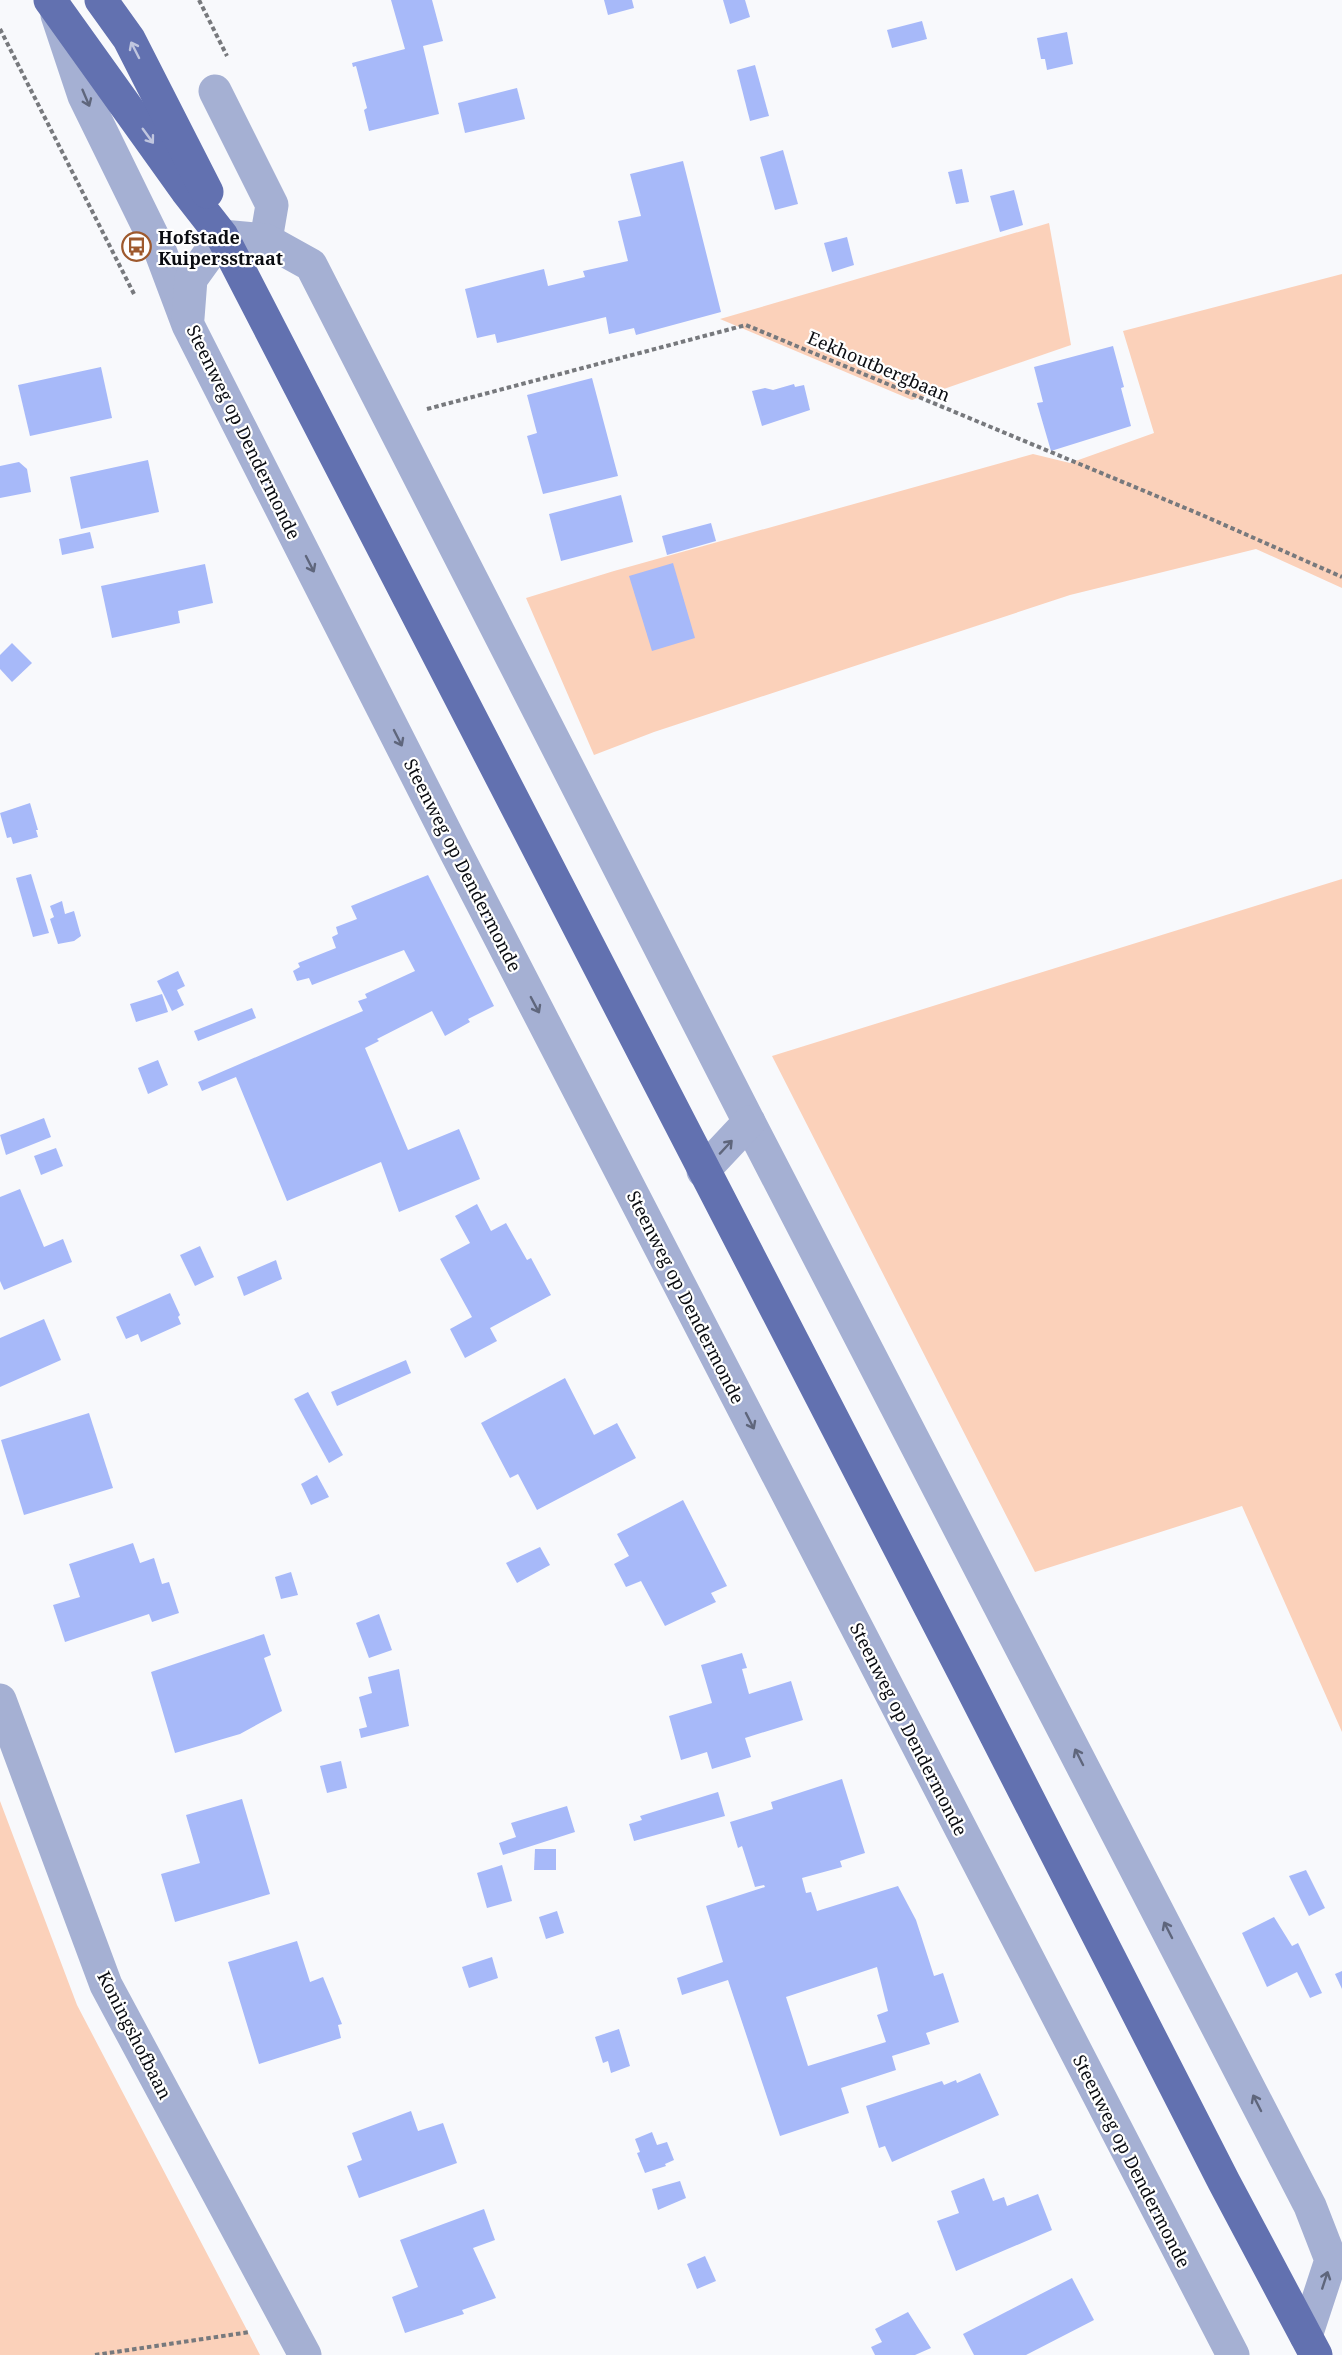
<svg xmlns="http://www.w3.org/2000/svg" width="1342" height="2355" font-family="'Noto Serif',serif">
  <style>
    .green { fill: #fbd1ba }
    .building { fill: #a7b9f9; fill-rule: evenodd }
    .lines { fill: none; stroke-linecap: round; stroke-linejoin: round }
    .path { stroke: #77797d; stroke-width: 4; stroke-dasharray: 4.5 3; stroke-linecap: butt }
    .minor { stroke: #a5b0d3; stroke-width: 33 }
    .major { stroke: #6271b0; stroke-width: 33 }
    .oneway { stroke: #c0c6df }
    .oneway2 { stroke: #5f667c }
    .labels { text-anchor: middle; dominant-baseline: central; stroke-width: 4.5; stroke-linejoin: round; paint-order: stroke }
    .poi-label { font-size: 18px; font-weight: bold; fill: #0a0c11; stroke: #fff; text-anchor: start }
    .street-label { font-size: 18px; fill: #0a0c11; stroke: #fff }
  </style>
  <rect width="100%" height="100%" fill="#f8f9fc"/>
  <!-- green -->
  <g class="green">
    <path d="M1049,223L1071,345L912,400L720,319Z"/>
    <path d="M1342,274V588L1256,549L1070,595L654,732L594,755L526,598L614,571L1033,454L1070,463L1154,433L1123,331Z"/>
    <path d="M1342,879V1732L1242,1506L1035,1572L772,1056Z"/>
    <path d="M0,1801L77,2005L260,2355H0Z"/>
  </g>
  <!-- building -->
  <g class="building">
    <path d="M391,0H432L443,41L423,46L439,114L369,131L364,110L367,108L356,66L353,67L352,63L405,49Z"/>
    <path d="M604,0H632L634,8L608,15Z"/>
    <path d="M723,0H745L750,17L730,24Z"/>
    <path d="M922,21L927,39L892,48L887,30Z"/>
    <path d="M1067,32L1073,64L1047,70L1045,59H1041L1037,38Z"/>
    <path d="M755,65L769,116L750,121L737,70Z"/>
    <path d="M517,88L525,119L465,133L458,103Z"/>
    <path d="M783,150L798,204L775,210L760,157Z"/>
    <path d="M683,161L721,312L636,335L634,328L609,334L606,317L497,343L495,334L477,338L465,289L544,269L548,286L585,277L583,271L628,261L618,221L641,216L630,174Z"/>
    <path d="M962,169L969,202L956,204L948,172Z"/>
    <path d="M1014,190L1023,225L1000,232L990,196Z"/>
    <path d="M847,237L854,265L832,272L824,243Z"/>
    <path d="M1113,346L1124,387L1121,388L1131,426L1051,451L1037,403L1043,402L1034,367Z"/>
    <path d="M101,367L112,418L30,436L18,385Z"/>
    <path d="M592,378L618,476L543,494L527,436L537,433L527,395Z"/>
    <path d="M794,384L795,387L804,385L810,410L762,426L752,391L765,388L773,390Z"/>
    <path d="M148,460L159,512L81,529L70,477Z"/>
    <path d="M19,462L27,469L31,492L0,498V466Z"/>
    <path d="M621,495L633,542L561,561L549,514Z"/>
    <path d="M711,523L716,541L667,555L662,536Z"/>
    <path d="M90,532L94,548L62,555L59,539Z"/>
    <path d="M673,563L695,638L652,651L629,576Z"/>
    <path d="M205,564L213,603L178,611L180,623L112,638L101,586Z"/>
    <path d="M12,643L32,663L12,682L0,669V655Z"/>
    <path d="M30,803L38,830H36L38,837L13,844L11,837L7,838L0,813Z"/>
    <path d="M31,874L49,933L33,937L16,878Z"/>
    <path d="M428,875L494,1006L468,1019L470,1022L445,1036L432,1011L377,1039L379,1041L365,1048L408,1150L459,1129L480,1179L399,1212L381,1162L287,1201L236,1077L202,1091L198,1082L363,1011L358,1001L367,998L365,994L415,971L404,950L312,985L309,978L297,981L293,971L300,967L298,963L336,948L332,937L338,934L336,927L357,919L351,906Z"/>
    <path d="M62,901L65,914L74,911L81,936L74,941L58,944L50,919L54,917L50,906Z"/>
    <path d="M178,971L185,986L177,990L184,1005L172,1011L157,981Z"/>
    <path d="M162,994L168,1012L136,1022L130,1004Z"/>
    <path d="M252,1008L256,1018L198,1041L194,1031Z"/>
    <path d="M158,1060L168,1085L148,1094L138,1068Z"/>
    <path d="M44,1118L51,1137L6,1155L0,1135Z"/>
    <path d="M56,1148L63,1166L41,1175L34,1156Z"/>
    <path d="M20,1189L44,1247L63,1239L72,1262L4,1290L0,1281V1197Z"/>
    <path d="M477,1204L491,1231L506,1223L527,1260L531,1258L551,1295L490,1328L497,1341L465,1358L450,1329L472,1317L440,1259L470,1243L455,1216Z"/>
    <path d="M200,1246L214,1277L195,1286L180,1255Z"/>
    <path d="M276,1260L282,1279L244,1296L237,1277Z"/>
    <path d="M170,1293L180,1315L178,1317L181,1324L141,1342L138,1334L126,1339L116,1317Z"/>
    <path d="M44,1319L61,1360L0,1387V1338Z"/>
    <path d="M406,1360L411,1373L337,1406L331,1392Z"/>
    <path d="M565,1378L594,1435L617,1423L636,1458L537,1510L518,1474L510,1478L481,1423Z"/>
    <path d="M308,1392L343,1455L329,1463L294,1399Z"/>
    <path d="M89,1413L113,1488L24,1515L1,1440Z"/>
    <path d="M317,1475L329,1497L311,1505L301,1484Z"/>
    <path d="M683,1500L727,1586L711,1593L716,1602L665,1626L641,1581L626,1587L614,1564L629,1556L617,1534Z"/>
    <path d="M133,1543L140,1563L154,1558L162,1584L169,1582L179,1613L152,1622L149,1614L65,1642L53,1605L80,1597L69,1564Z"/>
    <path d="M540,1547L550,1565L517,1583L506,1563Z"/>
    <path d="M291,1572L298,1595L281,1599L275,1577Z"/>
    <path d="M379,1614L392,1650L369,1658L356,1623Z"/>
    <path d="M264,1634L271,1655L264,1658L282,1711L240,1734L175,1753L151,1672Z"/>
    <path d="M742,1653L747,1668L742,1669L749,1694L791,1681L803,1720L745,1738L751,1757L712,1769L707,1752L681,1760L669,1716L712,1703L701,1665Z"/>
    <path d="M399,1669L409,1726L361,1738L359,1729L367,1727L359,1697L372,1693L368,1677Z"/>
    <path d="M341,1761L347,1788L327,1793L320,1766Z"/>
    <path d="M842,1779L865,1853L840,1861L842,1867L802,1878L806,1893L811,1892L817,1911L898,1886L916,1920L934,1976L943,1973L959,2022L926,2033L930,2044L892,2056L896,2070L841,2088L849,2113L780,2136L728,1980L682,1995L677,1978L723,1962L706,1906L765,1887L764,1885L755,1887L742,1846L738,1848L730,1822L773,1809L771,1802ZM877,1967L888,2011L877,2015L886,2042L808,2066L786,1997Z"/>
    <path d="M718,1792L725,1816L634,1841L629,1824L642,1820L640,1816Z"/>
    <path d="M242,1799L270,1894L175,1922L161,1874L200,1863L186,1815Z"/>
    <path d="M567,1806L575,1832L503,1855L499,1843L516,1837L511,1823Z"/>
    <path d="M535,1849H556V1870H534Z"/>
    <path d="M502,1865L512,1901L487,1908L477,1873Z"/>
    <path d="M1306,1870L1325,1908L1309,1916L1289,1876Z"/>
    <path d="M557,1911L564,1933L546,1939L539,1917Z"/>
    <path d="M1274,1917L1292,1946L1298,1943L1322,1993L1310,1998L1297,1972L1267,1987L1242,1933Z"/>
    <path d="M297,1941L310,1982L323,1977L342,2024L338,2025L341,2038L259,2064L228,1962Z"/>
    <path d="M492,1957L498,1978L469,1988L462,1967Z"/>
    <path d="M1342,1971V1989L1335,1974Z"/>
    <path d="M619,2029L630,2066L611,2073L608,2061L603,2063L595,2037Z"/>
    <path d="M980,2073L999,2115L892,2162L885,2146L879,2148L866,2106L942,2081L944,2085L956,2080L957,2083Z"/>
    <path d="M411,2111L418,2131L443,2123L457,2163L359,2198L347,2166L362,2160L352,2133Z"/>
    <path d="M652,2132L657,2145L667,2142L674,2160L665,2164L666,2166L645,2173L637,2153L640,2152L635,2139Z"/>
    <path d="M984,2178L993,2201L1004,2197L1007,2206L1038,2194L1052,2230L956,2271L937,2221L959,2213L951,2191Z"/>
    <path d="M680,2181L686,2198L658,2210L652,2189Z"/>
    <path d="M484,2209L495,2240L473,2248L496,2298L462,2310L464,2314L405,2333L392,2297L418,2287L400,2240Z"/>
    <path d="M705,2256L716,2281L697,2289L687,2264Z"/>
    <path d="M1072,2278L1094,2320L1026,2355H974L963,2334Z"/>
    <path d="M908,2312L931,2348L915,2355H875L871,2347L882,2342L875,2329Z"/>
  </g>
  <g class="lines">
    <!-- path -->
    <g class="path">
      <path d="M199,0L227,56"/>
      <path d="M0,29L134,294"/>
      <path d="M427,409L746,325L1202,515L1342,577"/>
      <path d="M95,2355L250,2332"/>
    </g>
    <!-- minor -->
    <g class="minor">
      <path d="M57,15L84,96L161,253L188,325L452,845L1233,2355"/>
      <path d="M215,91L272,205L266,240"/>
      <path d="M188,318L191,279L222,236L266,240L311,265L749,1122L1310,2206L1331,2260L1306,2336"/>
      <path d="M703,1171L749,1122"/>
      <path d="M0,1700L106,1985L305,2355"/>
    </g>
    <!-- major -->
    <g class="major">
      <path d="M50,0L186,190L222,236L965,1675L1224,2182L1316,2355"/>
      <path d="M101,0L129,39L207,192"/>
    </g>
  </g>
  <!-- one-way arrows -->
  <defs><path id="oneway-shaft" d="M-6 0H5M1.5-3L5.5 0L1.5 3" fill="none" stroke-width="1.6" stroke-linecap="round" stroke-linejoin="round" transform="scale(1.5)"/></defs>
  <g class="oneway">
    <use href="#oneway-shaft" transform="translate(135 50) rotate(-117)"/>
    <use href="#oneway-shaft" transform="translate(148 136) rotate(54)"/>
  </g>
  <g class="oneway2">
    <use href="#oneway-shaft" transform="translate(86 98) rotate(67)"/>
    <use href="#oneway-shaft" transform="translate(310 564) rotate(63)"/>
    <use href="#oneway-shaft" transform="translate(398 738) rotate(63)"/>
    <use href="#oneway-shaft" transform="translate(535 1005) rotate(62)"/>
    <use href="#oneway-shaft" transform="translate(726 1147) rotate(-47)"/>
    <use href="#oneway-shaft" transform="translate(750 1421) rotate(63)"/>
    <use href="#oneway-shaft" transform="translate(1079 1757) rotate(-117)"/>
    <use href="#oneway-shaft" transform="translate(1168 1930) rotate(-117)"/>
    <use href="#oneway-shaft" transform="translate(1257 2103) rotate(-117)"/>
    <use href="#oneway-shaft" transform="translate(1325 2280) rotate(-72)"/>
  </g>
  <!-- icons -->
  <defs>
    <symbol id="bus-ring" viewBox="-11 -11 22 22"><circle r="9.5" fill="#fff" stroke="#9e592d" stroke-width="1.5"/><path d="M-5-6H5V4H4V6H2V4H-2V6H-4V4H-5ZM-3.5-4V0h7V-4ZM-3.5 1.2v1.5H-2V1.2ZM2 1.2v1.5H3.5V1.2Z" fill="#9e592d"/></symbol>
  </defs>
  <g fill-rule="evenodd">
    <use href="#bus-ring" x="120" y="230" width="33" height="33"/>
  </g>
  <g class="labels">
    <!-- poi labels -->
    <g class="poi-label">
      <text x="158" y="237">Hofstade<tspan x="158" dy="21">Kuipersstraat</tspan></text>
    </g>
    <!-- street labels -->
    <g class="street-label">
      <text transform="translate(879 366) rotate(23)">Eekhoutbergbaan</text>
      <text transform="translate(244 432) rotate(64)">Steenweg op Dendermonde</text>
      <text transform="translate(463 865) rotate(63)">Steenweg op Dendermonde</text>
      <text transform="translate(686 1297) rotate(63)">Steenweg op Dendermonde</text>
      <text transform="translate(909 1729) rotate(63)">Steenweg op Dendermonde</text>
      <text transform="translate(135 2035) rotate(63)">Koningshofbaan</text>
      <text transform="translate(1132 2161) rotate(63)">Steenweg op Dendermonde</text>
    </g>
  </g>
</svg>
